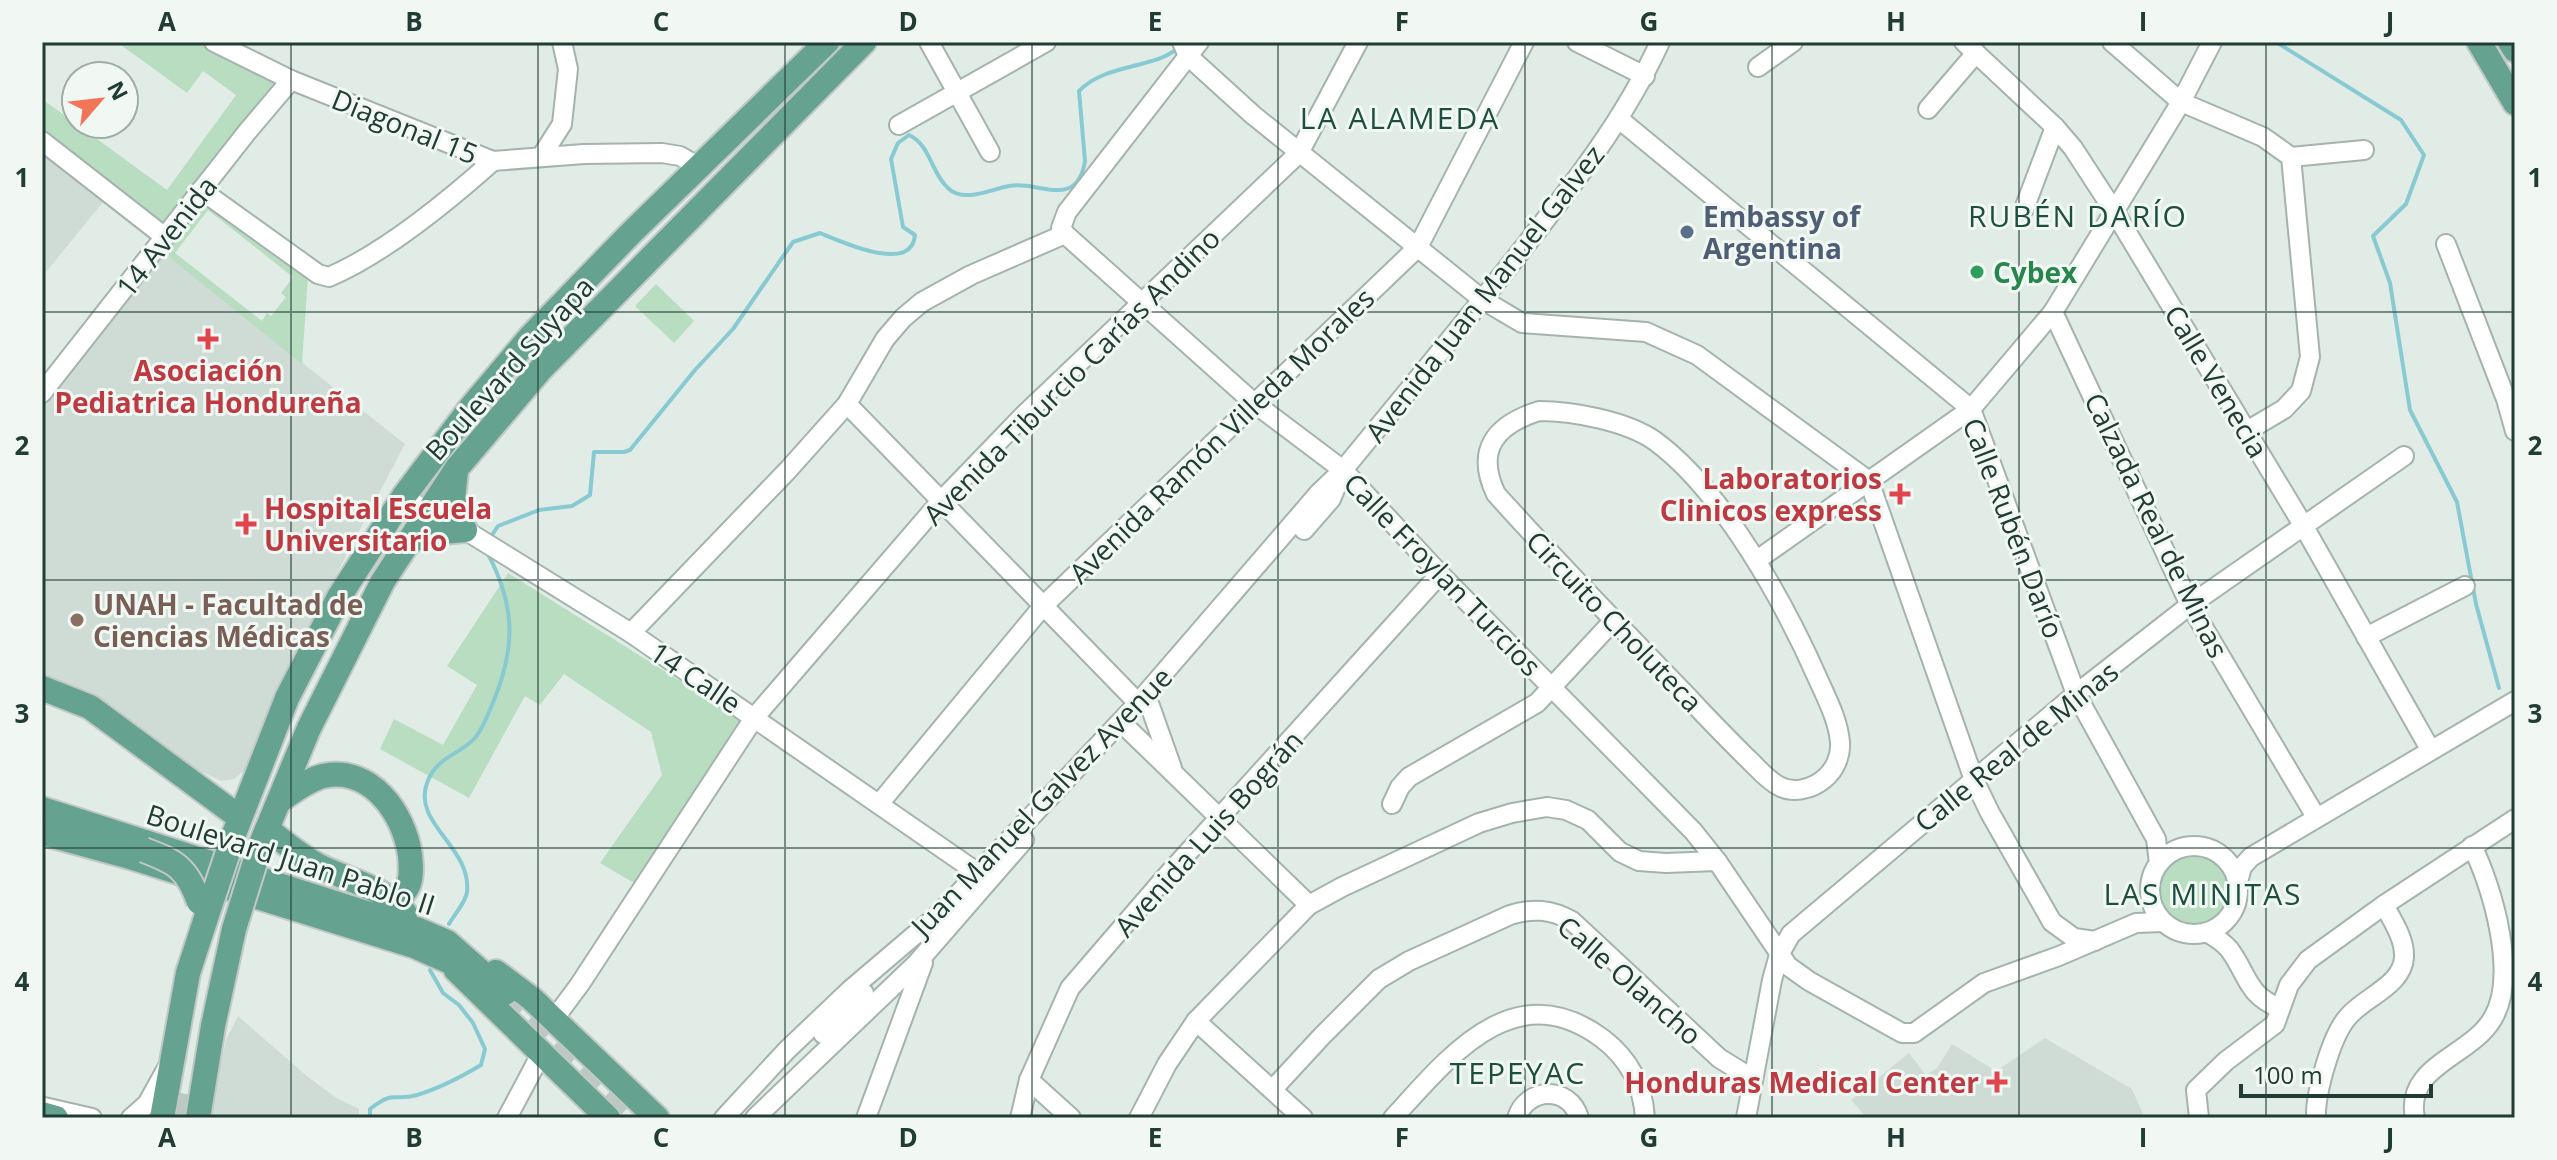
<svg xmlns="http://www.w3.org/2000/svg" width="2557" height="1160" font-family="'Open Sans',sans-serif">
  <style>
    .built { fill: #cfdcd5 }
    .green { fill: #b9ddc1; fill-rule: evenodd }
    .lines { fill: none; stroke-linecap: round; stroke-linejoin: round }
    .stream { stroke: #88cad2; stroke-width: 4 }
    .major-tunnel { stroke: #bbc9c2; stroke-width: 24; stroke-dasharray: 24 12; stroke-linecap: butt }
    .minor-casing { stroke: #a4b4ad; stroke-width: 22 }
    .major-casing { stroke: #c1c8c6; stroke-width: 28 }
    .minor { stroke: #fff; stroke-width: 18 }
    .major { stroke: #65a28f; stroke-width: 24 }
    .major-bridge-casing { stroke: #c1c8c6; stroke-width: 28; stroke-linecap: butt }
    .major-bridge { stroke: #65a28f; stroke-width: 24 }
    .grid { fill: none; stroke: #213c34; stroke-width: 2; stroke-opacity: 0.55 }
    .service-dot { fill: #5c6f8a; stroke: #f1f8f4; stroke-width: 3 }
    .leisure-dot { fill: #2e9e5b; stroke: #f1f8f4; stroke-width: 3 }
    .health-dot { fill: #e0444e; stroke: #f1f8f4; stroke-width: 3 }
    .education-dot { fill: #8d6e63; stroke: #f1f8f4; stroke-width: 3 }
    .labels { text-anchor: middle; dominant-baseline: central; stroke-width: 6; stroke-linejoin: round; paint-order: stroke }
    .street-label { font-size: 28px; fill: #213c34; stroke: #f1f8f4 }
    .service-label { font-size: 28px; font-weight: bold; fill: #4e5e75; stroke: #f1f8f4; text-anchor: start }
    .leisure-label { font-size: 28px; font-weight: bold; fill: #27864d; stroke: #f1f8f4; text-anchor: start }
    .health-label { font-size: 28px; font-weight: bold; fill: #be3a42; stroke: #f1f8f4; text-anchor: end }
    .education-label { font-size: 28px; font-weight: bold; fill: #785e54; stroke: #f1f8f4; text-anchor: start }
    .neighbourhood-label { font-size: 30px; letter-spacing: 2px; fill: #1d4f40; stroke: #f1f8f4 }
    .neatline { fill: none; stroke: #213c34; stroke-width: 3 }
    .grid-label { font-size: 26px; text-anchor: middle; font-weight: bold; fill: #213c34 }
  </style>
  <rect width="100%" height="100%" fill="#e1ece6"/>
  <!-- built -->
  <g class="built">
    <path d="M42,153L103,202L42,277Z"/>
    <path d="M165,254L405,444L319,607L245,770L234,779L222,781L196,769L42,677V408Z"/>
    <path d="M238,1016L308,1077L335,1097L359,1109V1118H208L226,1040Z"/>
    <path d="M2045,1038L2132,1089L2145,1118H1867L1851,1100L1909,1053L1926,1075L1937,1068L1952,1044L1996,1071Z"/>
  </g>
  <!-- green -->
  <g class="green">
    <path d="M117,42H195L280,82L163,225L42,129V99L167,190L236,95L203,71L187,93Z"/>
    <path d="M206,200L308,276L302,364L165,254ZM208,210L293,277L281,293L286,297L271,316L267,313L262,321L175,253Z"/>
    <path d="M656,284L694,321L674,343L635,306Z"/>
    <path d="M508,573L741,719L634,883L600,863L662,775L651,732L564,674L540,705L525,696L469,798L380,749L394,719L443,745L477,685L447,666Z"/>
    <circle cx="2193" cy="891" r="36"/>
  </g>
  <g class="lines">
    <!-- stream -->
    <g class="stream">
      <path d="M2276,42L2401,120L2424,155L2406,204L2373,236L2390,283L2410,410L2457,502L2476,604L2499,688"/>
      <path d="M490,538L498,526L539,510L572,506L590,495L594,452H624L630,450L695,370L733,329L793,242L820,233C840,241 912,275 915,235L903,227L891,159L898,143L909,135C930,144 932,175 949,189C964,203 992,189 1009,186C1037,180 1077,211 1085,161L1079,91C1106,63 1154,69 1178,48"/>
      <path d="M449,924C454,915 466,902 467,892C472,847 412,824 427,783C437,756 458,756 475,738C484,727 489,712 494,700C516,646 515,605 488,554"/>
      <path d="M370,1118V1109C396,1089 392,1102 417,1095C440,1088 461,1077 481,1065L485,1049L473,1023L459,1005L443,993L430,970"/>
    </g>
    <!-- major-tunnel -->
    <g class="major-tunnel">
      <path d="M505,993L638,1118"/>
      <path d="M183,1118L190,1086"/>
    </g>
    <defs>
      <g id="minor">
        <path d="M214,42L291,80L493,161L584,154L662,153L680,156L699,167"/>
        <path d="M929,42L990,152"/>
        <path d="M1182,42L1188,56L1253,115L1483,300L1522,323L1646,332L1697,355L1869,481L1974,780L1990,813L2052,922L2074,938L2095,941"/>
        <path d="M1577,42L1645,76"/>
        <path d="M1964,42L2055,127L2073,148L2114,211L2303,525L2430,749"/>
        <path d="M2112,42L2181,102L2263,137L2291,157L2310,357L2301,391L2284,409L2247,431"/>
        <path d="M1758,67L1793,42"/>
        <path d="M1928,109L1976,53"/>
        <path d="M1619,119L1971,409L2076,694L2156,839L2159,863"/>
        <path d="M899,125L1046,42"/>
        <path d="M42,141L165,237"/>
        <path d="M541,157L562,124L568,69L562,42"/>
        <path d="M2291,157L2364,150"/>
        <path d="M201,190L318,274L329,277C385,253 447,202 493,161"/>
        <path d="M2024,209L2055,127"/>
        <path d="M1065,234L1254,403L1343,470L1440,574L1693,831L1717,861L1788,966L1809,981L1902,1033H1914L1984,983L2059,956L2136,923L2163,922"/>
        <path d="M1065,234L1061,228L1067,212L1199,42"/>
        <path d="M2446,244L2506,399L2515,431"/>
        <path d="M2053,312L2190,605L2316,817"/>
        <path d="M42,393L247,132L291,80"/>
        <path d="M847,404L1138,703"/>
        <path d="M1539,411C1572,411 1627,421 1655,441C1723,491 1784,602 1818,679C1827,699 1838,720 1840,742C1841,756 1835,770 1824,779C1812,789 1793,794 1779,786C1767,780 1757,767 1747,758C1727,738 1707,718 1688,697C1623,630 1558,563 1496,494C1475,450 1495,425 1539,411Z"/>
        <path d="M404,496L427,512L465,530L631,633L978,873"/>
        <path d="M1304,530L1331,499L1339,480"/>
        <path d="M1757,560L1971,409L2053,312L2181,102L2212,42"/>
        <path d="M631,633L788,470L847,404L885,339L903,318L922,302L971,275L1065,234"/>
        <path d="M2366,637L2465,586"/>
        <path d="M1150,706L1172,768"/>
        <path d="M1128,729L1309,905"/>
        <path d="M879,804L1043,606L1418,247L1524,42"/>
        <path d="M1392,804L1400,787L1409,777L1537,703L1614,620"/>
        <circle cx="2194" cy="890" r="44"/>
        <path d="M2238,882L2242,867L2251,857L2515,701"/>
        <path d="M2208,933C2215,937 2223,942 2229,949C2248,974 2246,995 2280,1008"/>
        <path d="M554,1019L580,984L754,718L941,501L1025,414L1299,153L1358,42"/>
        <path d="M1196,1021L1303,1118"/>
        <path d="M823,1034L864,993"/>
        <path d="M1029,1080L1071,1118"/>
        <path d="M1273,1089L1322,1036L1379,979L1409,961L1510,915C1533,908 1551,909 1572,921L1719,1058L1753,1079"/>
        <path d="M44,1107L92,1118"/>
        <path d="M131,1118L147,1104L167,1068"/>
        <path d="M507,1118L541,1054"/>
        <path d="M724,1118L787,1050L850,990L937,916L964,888L1138,703L1319,493L1343,470C1403,397 1463,325 1521,251C1573,185 1625,119 1660,42"/>
        <path d="M755,1118L917,963L1024,840"/>
        <path d="M866,1118L923,963"/>
        <path d="M1020,1118L1029,1080L1070,988L1163,880L1440,574"/>
        <path d="M1139,1118L1167,1064L1196,1021L1309,905L1342,887L1479,823L1512,813L1547,807L1566,810L1588,820L1620,852L1639,861L1666,863L1717,861"/>
        <path d="M1393,1118C1448,1058 1514,972 1603,1039C1629,1059 1643,1085 1645,1118"/>
        <path d="M1517,1118C1526,1087 1570,1085 1579,1118"/>
        <path d="M1746,1118L1772,980L1779,955L1791,934L2076,694L2190,605L2404,456"/>
        <path d="M2199,1118L2196,1090L2226,1061L2275,1024L2289,985L2308,960L2384,905L2515,819"/>
        <path d="M2316,1118C2315,1094 2331,1037 2347,1018C2362,998 2403,986 2404,957C2405,939 2392,920 2384,905"/>
        <path d="M2415,1118C2404,1065 2471,1057 2493,1018C2518,976 2493,888 2472,846"/>
      </g>
      <g id="major">
        <path d="M2479,42L2515,103"/>
        <path d="M2510,42L2515,50"/>
        <path d="M456,472L453,499L462,528"/>
        <path d="M407,542L431,533L465,530"/>
        <path d="M42,688L90,707L239,817"/>
        <path d="M279,801C293,792 307,780 323,776C371,766 404,813 410,855C411,865 412,877 408,886C401,900 388,907 376,916"/>
        <path d="M42,809L419,930L447,942L505,993"/>
        <path d="M267,829C284,842 300,856 319,866C349,881 382,886 405,913"/>
        <path d="M42,833L130,857L414,946L448,961"/>
        <path d="M234,834L287,698L339,597L404,496L472,406L531,336L631,233L827,42"/>
        <path d="M260,846L309,728L383,581L457,468L541,369L864,42"/>
        <path d="M456,970L608,1118"/>
        <path d="M496,972L532,999L657,1118"/>
        <path d="M42,1114L56,1118"/>
        <path d="M162,1118L188,973L206,918"/>
        <path d="M198,1118L213,1026L234,929"/>
      </g>
    </defs>
    <!-- minor casing -->
    <use href="#minor" class="minor-casing"/>
    <!-- major casing -->
    <use href="#major" class="major-casing"/>
    <!-- minor -->
    <use href="#minor" class="minor"/>
    <!-- major -->
    <use href="#major" class="major"/>
    <defs>
      <g id="major-bridge">
        <path d="M144,850C176,862 187,868 199,902"/>
        <path d="M206,918L234,834"/>
        <path d="M234,929L260,846"/>
      </g>
    </defs>
    <!-- major-bridge casing -->
    <use href="#major-bridge" class="major-bridge-casing"/>
    <!-- major-bridge -->
    <use href="#major-bridge" class="major-bridge"/>
  </g>
  <!-- grid -->
  <path class="grid" d="M291,42V1118M538,42V1118M785,42V1118M1032,42V1118M1278,42V1118M1525,42V1118M1772,42V1118M2019,42V1118M2266,42V1118M42,312H2515M42,580H2515M42,848H2515"/>
  <!-- markers -->
  <circle class="service-dot" cx="1687" cy="232" r="8"/>
  <circle class="leisure-dot" cx="1977" cy="272" r="8"/>
  <g class="health-dot">
    <path d="M204 327h8v8h8v8h-8v8h-8v-8h-8v-8h8z"/>
    <path d="M1896 482h8v8h8v8h-8v8h-8v-8h-8v-8h8z"/>
    <path d="M242 512h8v8h8v8h-8v8h-8v-8h-8v-8h8z"/>
    <path d="M1993 1070h8v8h8v8h-8v8h-8v-8h-8v-8h8z"/>
  </g>
  <circle class="education-dot" cx="77" cy="620" r="8"/>
  <g class="labels">
    <!-- street labels -->
    <g class="street-label">
      <text transform="translate(405 126) rotate(22)">Diagonal 15</text>
      <text transform="translate(166 236) rotate(-52)">14 Avenida</text>
      <text transform="translate(1484 293) rotate(-52)">Avenida Juan Manuel Galvez</text>
      <text transform="translate(509 368) rotate(-48)">Boulevard Suyapa</text>
      <text transform="translate(1071 376) rotate(-45)">Avenida Tiburcio Carías Andino</text>
      <text transform="translate(2217 381) rotate(59)">Calle Venecia</text>
      <text transform="translate(1221 435) rotate(-44)">Avenida Ramón Villeda Morales</text>
      <text transform="translate(2157 525) rotate(64)">Calzada Real de Minas</text>
      <text transform="translate(2014 528) rotate(69)">Calle Rubén Darío</text>
      <text transform="translate(1443 574) rotate(46)">Calle Froylan Turcios</text>
      <text transform="translate(1615 621) rotate(46)">Circuito Choluteca</text>
      <text transform="translate(696 677) rotate(34)">14 Calle</text>
      <text transform="translate(2016 746) rotate(-39)">Calle Real de Minas</text>
      <text transform="translate(1041 801) rotate(-46)">Juan Manuel Galvez Avenue</text>
      <text transform="translate(1208 833) rotate(-48)">Avenida Luis Bográn</text>
      <text transform="translate(291 859) rotate(18)">Boulevard Juan Pablo II</text>
      <text transform="translate(1630 980) rotate(41)">Calle Olancho</text>
    </g>
    <!-- service labels -->
    <g class="service-label">
      <text x="1703" y="216">Embassy of<tspan x="1703" dy="32">Argentina</tspan></text>
    </g>
    <!-- leisure labels -->
    <g class="leisure-label">
      <text x="1993" y="272">Cybex</text>
    </g>
    <!-- health labels -->
    <g class="health-label">
      <text x="208" y="370" text-anchor="middle">Asociación<tspan x="208" dy="32">Pediatrica Hondureña</tspan></text>
      <text x="1882" y="478">Laboratorios<tspan x="1882" dy="32">Clinicos express</tspan></text>
      <text x="264" y="508" text-anchor="start">Hospital Escuela<tspan x="264" dy="32">Universitario</tspan></text>
      <text x="1979" y="1082">Honduras Medical Center</text>
    </g>
    <!-- education labels -->
    <g class="education-label">
      <text x="93" y="604">UNAH - Facultad de<tspan x="93" dy="32">Ciencias Médicas</tspan></text>
    </g>
    <!-- neighbourhood labels -->
    <g class="neighbourhood-label">
      <text x="1400" y="117">LA ALAMEDA</text>
      <text x="2078" y="215">RUBÉN DARÍO</text>
      <text x="2203" y="893">LAS MINITAS</text>
      <text x="1518" y="1072">TEPEYAC</text>
    </g>
  </g>
  <!-- border -->
  <rect width="2557" height="1160" fill="none" stroke="#f1f8f4" stroke-width="88"/>
  <!-- north arrow -->
  <g transform="translate(100 100) rotate(62)"><circle r="38" fill="#f1f8f4" stroke="#9eada7" stroke-width="2"/>
  <path d="M0-6L14 30L0 20L-14 30Z" fill="#f37557"/>
  <text y="-12" font-size="22" font-weight="bold" text-anchor="middle" fill="#213c34">N</text>
  </g>
  <!-- scale -->
  <path d="M2241 1084v12h190v-12" fill="none" stroke="#213c34" stroke-width="4"/>
  <text x="2253" y="1084" font-size="24" fill="#213c34" stroke="#f1f8f4" stroke-width="6" paint-order="stroke">100 m</text>
  <rect x="44" y="44" width="2469" height="1072" class="neatline"/>
  <g class="grid-label">
    <text x="167" y="31">A</text>
    <text x="414" y="31">B</text>
    <text x="661" y="31">C</text>
    <text x="908" y="31">D</text>
    <text x="1155" y="31">E</text>
    <text x="1402" y="31">F</text>
    <text x="1649" y="31">G</text>
    <text x="1896" y="31">H</text>
    <text x="2143" y="31">I</text>
    <text x="2390" y="31">J</text>
    <text x="22" y="187">1</text>
    <text x="2535" y="187">1</text>
    <text x="22" y="455">2</text>
    <text x="2535" y="455">2</text>
    <text x="22" y="723">3</text>
    <text x="2535" y="723">3</text>
    <text x="22" y="991">4</text>
    <text x="2535" y="991">4</text>
    <text x="167" y="1147">A</text>
    <text x="414" y="1147">B</text>
    <text x="661" y="1147">C</text>
    <text x="908" y="1147">D</text>
    <text x="1155" y="1147">E</text>
    <text x="1402" y="1147">F</text>
    <text x="1649" y="1147">G</text>
    <text x="1896" y="1147">H</text>
    <text x="2143" y="1147">I</text>
    <text x="2390" y="1147">J</text>
  </g>
</svg>
